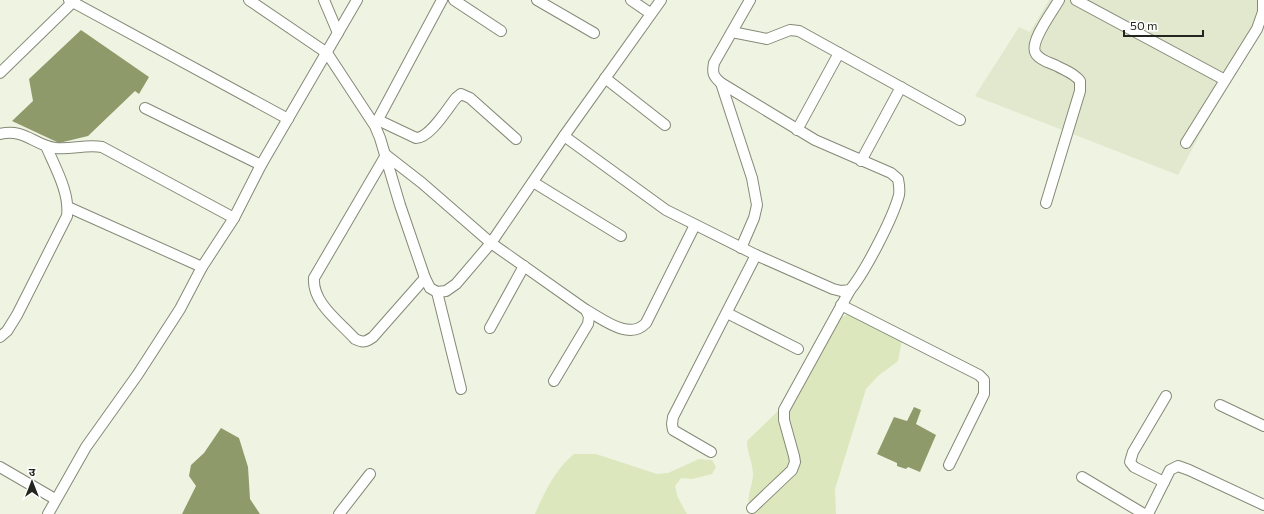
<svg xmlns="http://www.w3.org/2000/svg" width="1264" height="514" font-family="Commissioner,'Noto Sans Devanagari',sans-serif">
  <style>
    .built { fill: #e1e8ce }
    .green { fill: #dce7bd }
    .water { fill: #8e9a6a }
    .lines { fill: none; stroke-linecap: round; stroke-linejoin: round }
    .minor-casing { stroke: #848977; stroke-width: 12 }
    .minor { stroke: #fff; stroke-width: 10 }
  </style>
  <rect width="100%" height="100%" fill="#eef4e1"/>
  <!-- built -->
  <path class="built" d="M1049,0H1264V17L1178,175L975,96L1019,27L1030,32Z"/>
  <!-- green -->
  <g class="green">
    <path d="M851,313L886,330L902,341L898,361L878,376L866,389L835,489L836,514H752C744,497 752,491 753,475C753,463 747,453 747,441L783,406L840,318Z"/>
    <path d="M574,454H596L657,474L668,473L699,459L712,460L716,467L712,474L692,479L681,478L675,486L678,498L687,514H535C545,491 555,470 574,454Z"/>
  </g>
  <!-- water -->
  <g class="water">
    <path d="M81,30L149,77L139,94L135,91L88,136L59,143L12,121L33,101L29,79Z"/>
    <path d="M914,407L921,410L916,424L936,435L920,472L908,467L906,469L897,466V463L877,454L894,417L907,421Z"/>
    <path d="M221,428L239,438L248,467L250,499L260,514H182L196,486L189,476L191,465L204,453Z"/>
  </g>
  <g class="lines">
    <defs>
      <g id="minor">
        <path d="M69,0L288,119"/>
        <path d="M249,0L327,53L375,126L380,138L400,205L425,278L430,288L437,292L446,291L456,284L491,243L564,136L661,0"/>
        <path d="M324,0L338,33"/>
        <path d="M454,0L501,31"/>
        <path d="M537,0L594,33"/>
        <path d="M631,0L650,13"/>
        <path d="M1076,0L1225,80"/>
        <path d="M732,32L767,39L790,30L799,31L960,120"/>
        <path d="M0,73L75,0"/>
        <path d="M605,78L665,125"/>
        <path d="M721,83L752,178L757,205L754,218L741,248"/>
        <path d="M145,108L261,165"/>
        <path d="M378,120L416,138C430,138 447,109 456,98L461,94L470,98L516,139"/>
        <path d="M375,125L442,0"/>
        <path d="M797,130L839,53"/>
        <path d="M0,134C24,128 34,145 55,148C71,150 86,144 102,147L234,218"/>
        <path d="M564,136L666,210L756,255L833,289L841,291L850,290C865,272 893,218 899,195C900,189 899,184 898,179L891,173L815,140L721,83C713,76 712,73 714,63L750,0"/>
        <path d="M1186,143L1257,29L1263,12V0"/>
        <path d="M861,161L901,87"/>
        <path d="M533,182L621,236"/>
        <path d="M1046,203L1080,91V81C1074,73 1066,71 1057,66C1051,63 1041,61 1036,54C1028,43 1053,11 1059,0"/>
        <path d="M68,207L202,267"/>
        <path d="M425,278L373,337C366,342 363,343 355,339C340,322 312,303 314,278L386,155L422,183L491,243L586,310L589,317L588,324L554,381"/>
        <path d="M437,292L461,389"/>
        <path d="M841,305L979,375L984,380V394L949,465"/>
        <path d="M586,310C603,319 629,341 646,323L695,225"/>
        <path d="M727,313L798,349"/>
        <path d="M490,328L524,266"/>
        <path d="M0,337L7,331L17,315L67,216C70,193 55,167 46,146"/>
        <path d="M1220,405L1264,426"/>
        <path d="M711,452L673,430L672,424L673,417L756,255"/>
        <path d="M0,467L55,499"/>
        <path d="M1082,477L1144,514"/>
        <path d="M1164,482L1134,467L1130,462L1133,452L1166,396"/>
        <path d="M752,508L792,470L795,462L794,456L784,420V410L850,290"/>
        <path d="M48,514L86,447L138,374L180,309L202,267L234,218L261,165L357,0"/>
        <path d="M339,514L370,474"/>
        <path d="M1148,514L1170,470L1178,466L1189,470L1264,505"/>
      </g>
    </defs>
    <!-- minor casing -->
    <use href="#minor" class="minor-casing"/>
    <!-- minor -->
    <use href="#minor" class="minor"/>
  </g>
  <!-- north arrow -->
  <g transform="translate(32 482)" stroke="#ffffff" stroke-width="3" paint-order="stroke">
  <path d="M0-3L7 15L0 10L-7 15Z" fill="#23251e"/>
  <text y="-6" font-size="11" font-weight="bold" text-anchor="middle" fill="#23251e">उ</text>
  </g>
  <!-- scale -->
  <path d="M1124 30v6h79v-6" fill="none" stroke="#23251e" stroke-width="2"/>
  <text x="1130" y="30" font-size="12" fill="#23251e" stroke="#ffffff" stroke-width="3" paint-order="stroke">50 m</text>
</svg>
